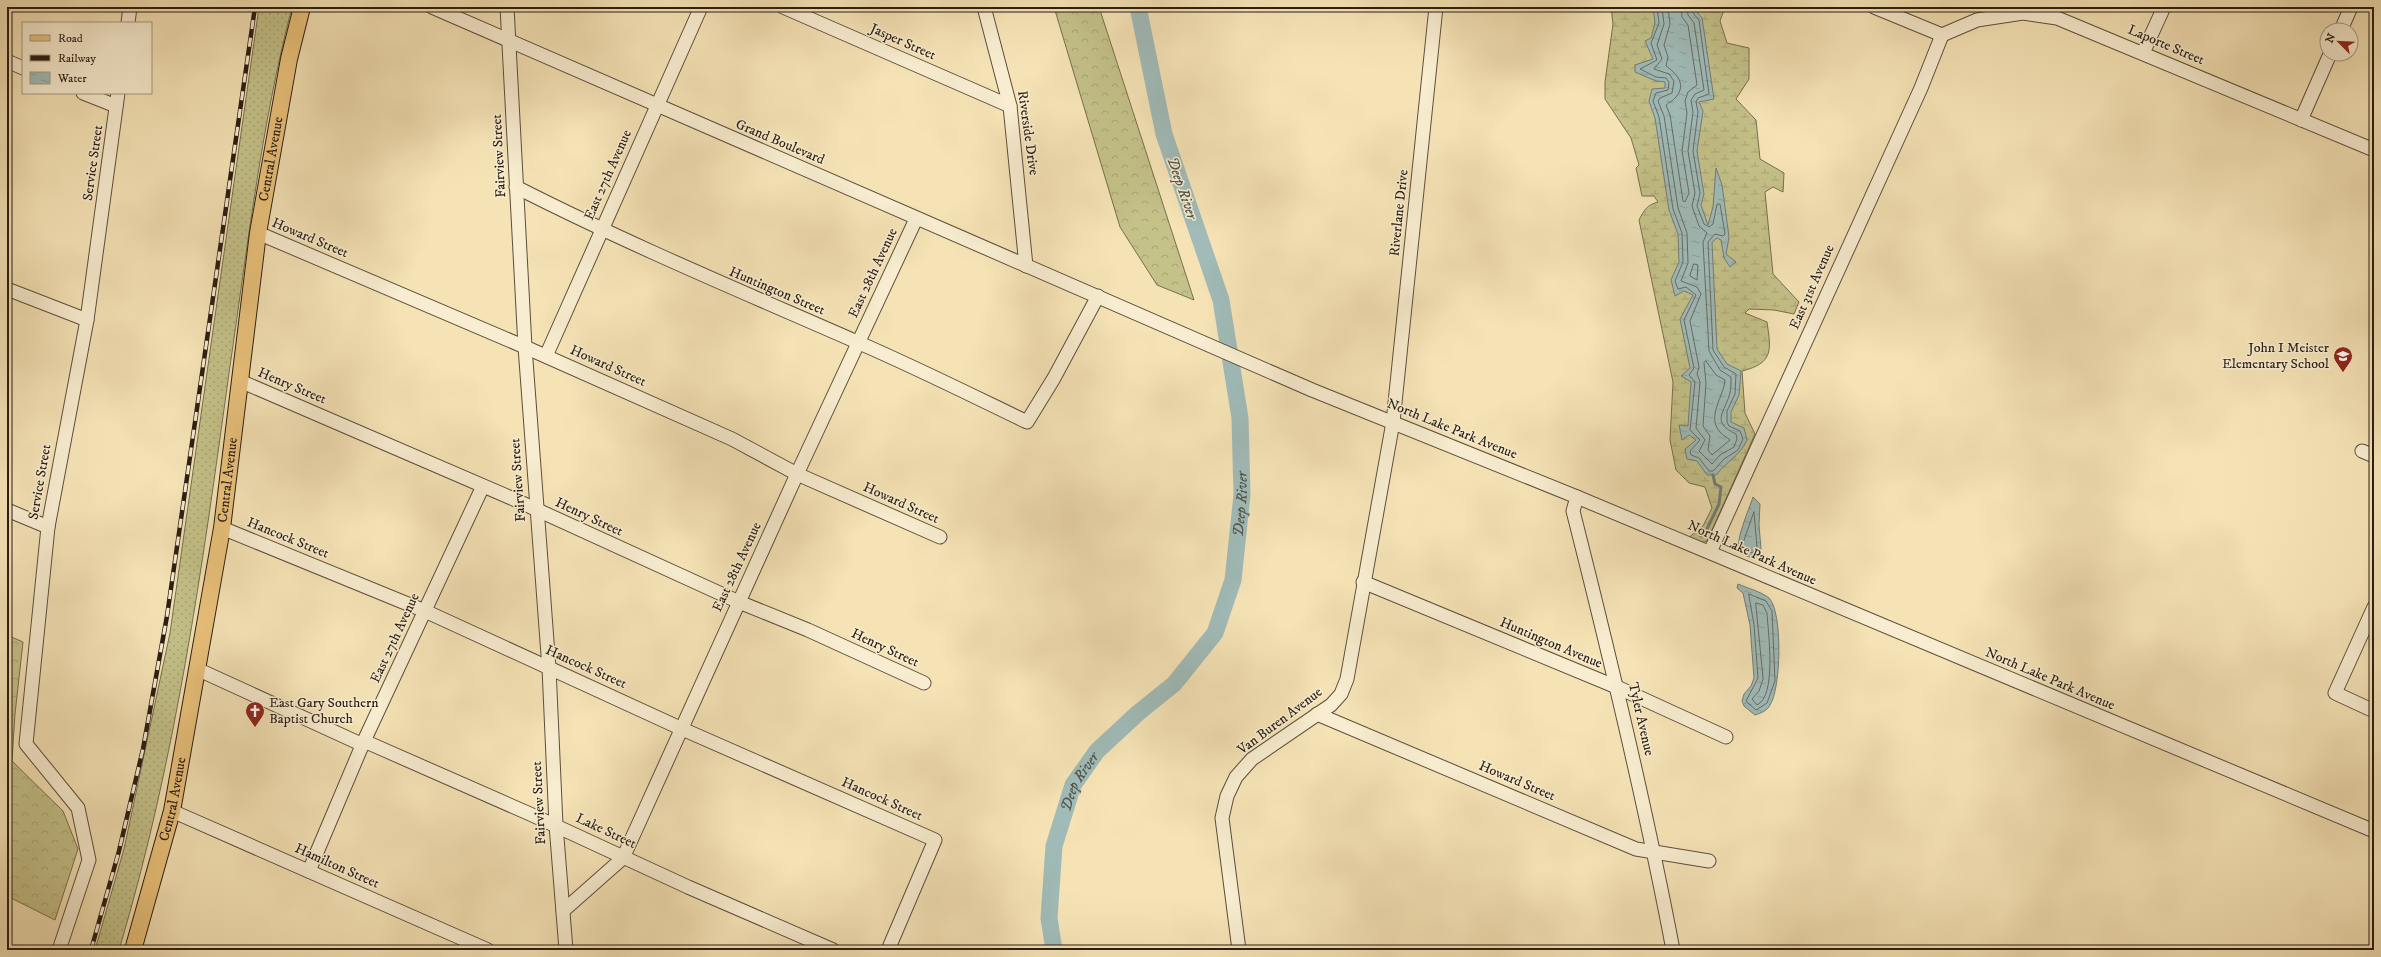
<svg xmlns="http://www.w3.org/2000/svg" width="2381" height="957" font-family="'IM FELL DW Pica',serif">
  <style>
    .grass { fill: url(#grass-dots); stroke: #776f4e }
    .forest { fill: url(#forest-crowns); stroke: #776f4e }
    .wetland { fill: url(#wetland-marsh); stroke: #776f4e }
    .water { fill: url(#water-ripples); stroke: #717c76 }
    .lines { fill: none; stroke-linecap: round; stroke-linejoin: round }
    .shore { stroke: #656c66; stroke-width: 1 }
    .stream { stroke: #717c76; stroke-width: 3 }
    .river { stroke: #a0bbb8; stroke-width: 17 }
    .minor-casing { stroke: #5d4e3c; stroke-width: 15 }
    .major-casing { stroke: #2a1d13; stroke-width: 18 }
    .minor { stroke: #f8edd0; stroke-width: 13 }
    .major { stroke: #eac27b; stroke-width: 16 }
    .rail-casing { stroke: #2a1d13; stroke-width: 4.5 }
    .rail { stroke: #f8edd0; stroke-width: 3; stroke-dasharray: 9; stroke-linecap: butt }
    .labels { text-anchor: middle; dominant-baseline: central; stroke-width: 3; stroke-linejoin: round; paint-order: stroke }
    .street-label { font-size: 14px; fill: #2a1d13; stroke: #f8edd0 }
    .poi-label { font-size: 14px; fill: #2a1d13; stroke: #f8edd0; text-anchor: end }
    .water-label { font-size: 15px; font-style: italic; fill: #53544d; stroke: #f8edd0 }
  </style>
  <defs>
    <pattern id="grass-dots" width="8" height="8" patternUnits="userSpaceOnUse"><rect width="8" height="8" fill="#c4c189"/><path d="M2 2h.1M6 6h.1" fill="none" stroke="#a9a575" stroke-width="1.8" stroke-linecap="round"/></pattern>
    <pattern id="forest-crowns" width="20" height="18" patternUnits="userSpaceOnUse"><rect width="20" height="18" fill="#c4c189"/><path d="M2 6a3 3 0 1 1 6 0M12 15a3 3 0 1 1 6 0" fill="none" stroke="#a9a575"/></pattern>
    <pattern id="wetland-marsh" width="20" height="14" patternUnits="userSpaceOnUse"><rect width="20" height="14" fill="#c4c189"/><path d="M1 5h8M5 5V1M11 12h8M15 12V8" fill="none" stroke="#a9a575"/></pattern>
    <pattern id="water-ripples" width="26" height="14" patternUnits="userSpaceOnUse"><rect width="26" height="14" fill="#a0bbb8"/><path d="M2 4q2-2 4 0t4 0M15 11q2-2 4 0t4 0" fill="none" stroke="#8aa09d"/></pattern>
  </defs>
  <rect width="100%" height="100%" fill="#f5e3b6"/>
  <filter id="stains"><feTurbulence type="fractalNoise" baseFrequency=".005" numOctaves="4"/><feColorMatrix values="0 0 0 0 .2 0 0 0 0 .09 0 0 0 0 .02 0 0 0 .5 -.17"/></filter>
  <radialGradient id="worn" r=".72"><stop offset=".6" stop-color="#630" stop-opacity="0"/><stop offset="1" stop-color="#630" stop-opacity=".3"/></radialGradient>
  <!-- grass -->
  <path class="grass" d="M259,7H292C261,126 247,251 229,373C202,569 176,759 119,950H95L124,849L170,633Z"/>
  <!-- forest -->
  <g class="forest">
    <path d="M1054,7H1099L1194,300L1157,285L1120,227Z"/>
    <path d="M7,635L23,642L15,714L12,761L63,811L78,849L55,920L7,896Z"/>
  </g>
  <!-- wetland -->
  <path class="wetland" d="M1611,7H1725L1720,21L1727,43L1749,48V79L1736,99L1756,120L1760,159L1784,173L1783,192L1773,187L1765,192L1773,274L1799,302L1794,314L1774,310L1749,309L1745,313L1767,322C1771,350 1774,363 1742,371L1745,413L1755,434L1707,541L1699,543L1687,539L1703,526L1712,508L1705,487L1689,483L1676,470L1670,440L1673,382L1639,220C1644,210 1647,205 1658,202L1654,196H1642L1636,168L1639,165L1631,138L1605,99V82L1613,24Z"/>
  <!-- water -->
  <g class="water">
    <path d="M1653,7H1696V11L1702,18L1714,99L1699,102L1703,111L1697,151L1704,194L1701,205L1708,225L1713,207L1716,168L1722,185L1729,237L1726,254L1736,262L1730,267L1724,258L1721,240L1717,238L1712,242L1717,349L1727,364L1741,371L1739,395L1731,412V422L1744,428L1747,440C1739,457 1727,461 1716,475H1707L1697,461L1687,459L1685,449L1696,440L1689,435L1682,440L1679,425L1688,426L1691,382L1681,376L1690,368L1680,319L1693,295L1684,291L1675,296L1671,280L1679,262L1678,234L1669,210L1655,118L1649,101L1652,89L1665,88V82L1656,81L1635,72V65L1653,59L1645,41L1651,38L1655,23Z"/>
    <path d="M1753,497L1760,504L1759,525L1761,549L1755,559C1750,557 1743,555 1740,552C1733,545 1750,507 1753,497Z"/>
    <path d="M1738,584C1747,588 1762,592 1769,598C1783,612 1781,689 1770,705C1767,711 1761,713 1755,715L1744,706L1742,701L1744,694L1751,686L1754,678L1750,625L1743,593L1737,588Z"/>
  </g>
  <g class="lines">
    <!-- shore -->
    <g class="shore">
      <path d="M1657,7L1659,23L1651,43L1657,60L1640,69L1656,77L1666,78L1669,82L1668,90L1656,93L1653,101L1659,117L1673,209L1682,233L1683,262L1675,281L1678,289L1686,287L1696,295L1684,320L1694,368L1689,375L1695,382L1690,430L1700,440L1690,451L1691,455L1699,458L1709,471H1713L1724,459L1738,450L1743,439L1740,431L1729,426L1727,422V411L1735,394L1736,374L1724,367L1713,350L1708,242L1715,234L1723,236L1725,234L1720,204H1717L1713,224L1709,227L1704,224L1697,206L1700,193L1693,151L1698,112L1696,102L1698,98L1709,94L1699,20L1693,13L1692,7"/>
      <path d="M1662,7L1664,24L1657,45L1662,59L1654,69L1669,74L1674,81L1672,93L1660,98L1658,101L1664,116L1678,208L1687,233L1688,263L1681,281L1697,287L1701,294L1690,321L1699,367L1697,374L1700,382L1696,428L1705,440L1699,451L1712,464L1720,455L1734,447L1737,439L1736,434C1710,422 1725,412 1730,393C1731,388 1731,382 1731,377L1720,370L1709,351L1703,242L1707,233L1699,226L1692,206L1695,193L1688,151L1693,112L1691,100L1695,94L1704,90L1694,23L1688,15L1687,7"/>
      <path d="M1668,7L1670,24L1664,45L1668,57L1666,66C1676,73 1687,84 1676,97C1673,101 1669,102 1666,105L1670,115L1683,201L1685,202L1689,193L1682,151L1687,113L1685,101L1688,92L1697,85L1688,25L1682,17L1681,7"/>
      <path d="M1694,264L1698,265L1697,280L1690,276Z"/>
      <path d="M1706,361L1716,375L1725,380C1724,396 1706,417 1720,432C1723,436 1727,437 1730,440L1712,455L1708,450L1710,436L1703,426L1706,383L1704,363Z"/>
      <path d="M1754,512L1757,547L1752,553L1742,547Z"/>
      <path d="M1749,594L1766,601L1772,611L1775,681L1767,703L1756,710L1746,701L1758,678L1754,625Z"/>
      <path d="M1756,603L1763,605L1767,613C1768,632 1777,696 1757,705L1752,699L1759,691L1763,679Z"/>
    </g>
    <!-- stream -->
    <path class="stream" d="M1701,536L1706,531L1719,504L1721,487L1715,484L1713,475"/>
    <!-- river -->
    <path class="river" id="s1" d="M1054,950L1049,918L1054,846L1073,785L1097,751L1138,713L1174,684L1215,633L1233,580L1242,495L1240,418L1221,300L1164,134L1138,7"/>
    <defs>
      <g id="minor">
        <path d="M432,7L1312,390L1577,497L2374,831"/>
        <path d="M507,7L525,347L549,668L556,825L566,950"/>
        <path d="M783,7L1010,106"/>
        <path d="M984,7L1010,106L1026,266"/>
        <path d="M1874,7L1942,35L1977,20L2023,13L2057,18L2374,150"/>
        <path d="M128,23L130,7"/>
        <path d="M2341,30L2351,7"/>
        <path d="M2143,53L2164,7"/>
        <path d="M7,61L23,68"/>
        <path d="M83,93L116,106"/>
        <path d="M2301,120L2330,54"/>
        <path d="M516,187C628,244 743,292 857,342C915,367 971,395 1027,422L1054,378L1098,296"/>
        <path d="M258,233L525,347L732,439L797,474L940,537"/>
        <path d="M7,289L87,320"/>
        <path d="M546,356L701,7"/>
        <path d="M240,381L509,497L739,602L808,630L924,683"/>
        <path d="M2362,451L2374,456"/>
        <path d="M1577,497L1573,511C1610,657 1645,802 1673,950"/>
        <path d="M7,510L48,527"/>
        <path d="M222,528L425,611L680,728L935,840L888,950"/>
        <path d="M1710,552L1921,88L1942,35"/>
        <path d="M1363,582L1619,688L1726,737"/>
        <path d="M2374,607L2335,693L2374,711"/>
        <path d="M197,669L363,745"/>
        <path d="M1317,714L1636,849L1709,861"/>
        <path d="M364,741L530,814L688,887L833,950"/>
        <path d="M172,811L488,950"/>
        <path d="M309,871L364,741L483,486"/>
        <path d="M563,911L623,858L797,474L916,219"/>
        <path d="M59,950L89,860L78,808L26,744L48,527L87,320L118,93"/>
        <path d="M1239,950L1222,818L1227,796L1236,777L1252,759L1331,705L1341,694L1347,679L1393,422L1436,7"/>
      </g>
      <g id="major">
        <path id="s2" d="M133,950L172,811L222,528L258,233L289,59L302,7"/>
      </g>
    </defs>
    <!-- minor casing -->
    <use href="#minor" class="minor-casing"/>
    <!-- major casing -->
    <use href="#major" class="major-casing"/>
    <!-- minor -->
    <use href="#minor" class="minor"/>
    <!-- major -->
    <use href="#major" class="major"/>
    <defs>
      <path id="rail" d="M91,950L119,851L143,749L167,616L255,7"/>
    </defs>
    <!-- rail casing -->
    <use href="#rail" class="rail-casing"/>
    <!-- rail -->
    <use href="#rail" class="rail"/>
  </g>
  <!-- icons -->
  <defs>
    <symbol id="school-pin" viewBox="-11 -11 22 30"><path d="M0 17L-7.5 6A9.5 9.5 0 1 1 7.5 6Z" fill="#8f2418" stroke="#f8edd0"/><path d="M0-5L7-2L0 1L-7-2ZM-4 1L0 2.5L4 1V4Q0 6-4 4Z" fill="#fff"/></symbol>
    <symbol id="church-pin" viewBox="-11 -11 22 30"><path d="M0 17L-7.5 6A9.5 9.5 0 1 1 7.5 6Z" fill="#8f2418" stroke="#f8edd0"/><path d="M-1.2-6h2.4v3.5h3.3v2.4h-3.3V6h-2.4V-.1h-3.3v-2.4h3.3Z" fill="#fff"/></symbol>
  </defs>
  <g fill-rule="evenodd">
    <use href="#school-pin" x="2332" y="345" width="22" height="30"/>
    <use href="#church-pin" x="244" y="700" width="22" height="30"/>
  </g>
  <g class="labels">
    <!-- street labels -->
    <g class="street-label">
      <text transform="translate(903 42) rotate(24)">Jasper Street</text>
      <text transform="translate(2166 45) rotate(23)">Laporte Street</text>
      <text transform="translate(1028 133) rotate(82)">Riverside Drive</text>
      <text transform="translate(780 142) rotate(23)">Grand Boulevard</text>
      <text transform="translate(499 156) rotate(-93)">Fairview Street</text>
      <text stroke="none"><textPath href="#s2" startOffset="804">Central Avenue</textPath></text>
      <text transform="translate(93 163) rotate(-82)">Service Street</text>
      <text transform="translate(608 175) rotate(-66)">East 27th Avenue</text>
      <text transform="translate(1399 213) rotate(-84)">Riverlane Drive</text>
      <text transform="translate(310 238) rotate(23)">Howard Street</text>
      <text transform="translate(873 273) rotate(-65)">East 28th Avenue</text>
      <text transform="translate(1812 287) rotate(-66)">East 31st Avenue</text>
      <text transform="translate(777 291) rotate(23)">Huntington Street</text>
      <text transform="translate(608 366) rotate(24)">Howard Street</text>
      <text transform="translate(292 386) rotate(23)">Henry Street</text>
      <text transform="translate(1452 429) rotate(22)">North Lake Park Avenue</text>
      <text transform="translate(518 480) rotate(-94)">Fairview Street</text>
      <text stroke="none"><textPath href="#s2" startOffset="480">Central Avenue</textPath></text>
      <text transform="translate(40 482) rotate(-80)">Service Street</text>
      <text transform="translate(901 503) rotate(24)">Howard Street</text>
      <text transform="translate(589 517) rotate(25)">Henry Street</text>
      <text transform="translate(288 538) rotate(22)">Hancock Street</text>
      <text transform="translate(1752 553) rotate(24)">North Lake Park Avenue</text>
      <text transform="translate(737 567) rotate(-65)">East 28th Avenue</text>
      <text transform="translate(395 638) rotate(-65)">East 27th Avenue</text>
      <text transform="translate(1551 643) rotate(23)">Huntington Avenue</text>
      <text transform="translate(885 648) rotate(25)">Henry Street</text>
      <text transform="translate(586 667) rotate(24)">Hancock Street</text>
      <text transform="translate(2050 679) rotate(23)">North Lake Park Avenue</text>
      <text transform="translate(1641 719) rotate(77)">Tyler Avenue</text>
      <text transform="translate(1280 721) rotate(-37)">Van Buren Avenue</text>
      <text transform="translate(1517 781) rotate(23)">Howard Street</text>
      <text transform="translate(882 799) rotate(24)">Hancock Street</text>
      <text stroke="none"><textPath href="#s2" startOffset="156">Central Avenue</textPath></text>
      <text transform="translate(539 803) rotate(-93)">Fairview Street</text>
      <text transform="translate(606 831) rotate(25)">Lake Street</text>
      <text transform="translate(337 866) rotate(24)">Hamilton Street</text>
    </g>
    <!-- poi labels -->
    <g class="poi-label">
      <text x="2329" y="348">John I Meister<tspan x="2329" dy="16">Elementary School</tspan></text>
      <text x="269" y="703" text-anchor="start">East Gary Southern<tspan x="269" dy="16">Baptist Church</tspan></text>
    </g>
    <!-- water labels -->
    <g class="water-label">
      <text transform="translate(1182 188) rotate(71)">Deep River</text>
      <text stroke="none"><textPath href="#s1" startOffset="510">Deep River</textPath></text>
      <text stroke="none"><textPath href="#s1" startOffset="174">Deep River</textPath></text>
    </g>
  </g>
  <!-- margin -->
  <rect width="2381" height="957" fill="none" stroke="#f5e3b6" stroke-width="24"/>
  <rect x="8" y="8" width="2365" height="941" fill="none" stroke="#2a1d13" stroke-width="2"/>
  <rect x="12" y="12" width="2357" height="933" fill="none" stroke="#2a1d13"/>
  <!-- legend -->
  <rect x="22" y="22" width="130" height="72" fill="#f8edd0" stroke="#a69a84"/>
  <rect x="30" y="35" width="20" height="6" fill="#eac27b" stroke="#a69a84"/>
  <text x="58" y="42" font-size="12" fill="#2a1d13">Road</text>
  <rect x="30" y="55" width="20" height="6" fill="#2a1d13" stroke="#a69a84"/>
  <text x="58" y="62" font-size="12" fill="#2a1d13">Railway</text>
  <rect x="30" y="72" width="20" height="12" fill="url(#water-ripples)" stroke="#a69a84"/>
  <text x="58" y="82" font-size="12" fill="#2a1d13">Water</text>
  <!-- north arrow -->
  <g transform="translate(2339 42) rotate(294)"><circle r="19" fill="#f8edd0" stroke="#a69a84"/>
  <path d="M0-3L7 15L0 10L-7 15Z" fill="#8f2418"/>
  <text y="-6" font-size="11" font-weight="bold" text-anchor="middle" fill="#2a1d13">N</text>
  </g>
  <rect width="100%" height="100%" filter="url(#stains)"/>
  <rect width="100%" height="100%" fill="url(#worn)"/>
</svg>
